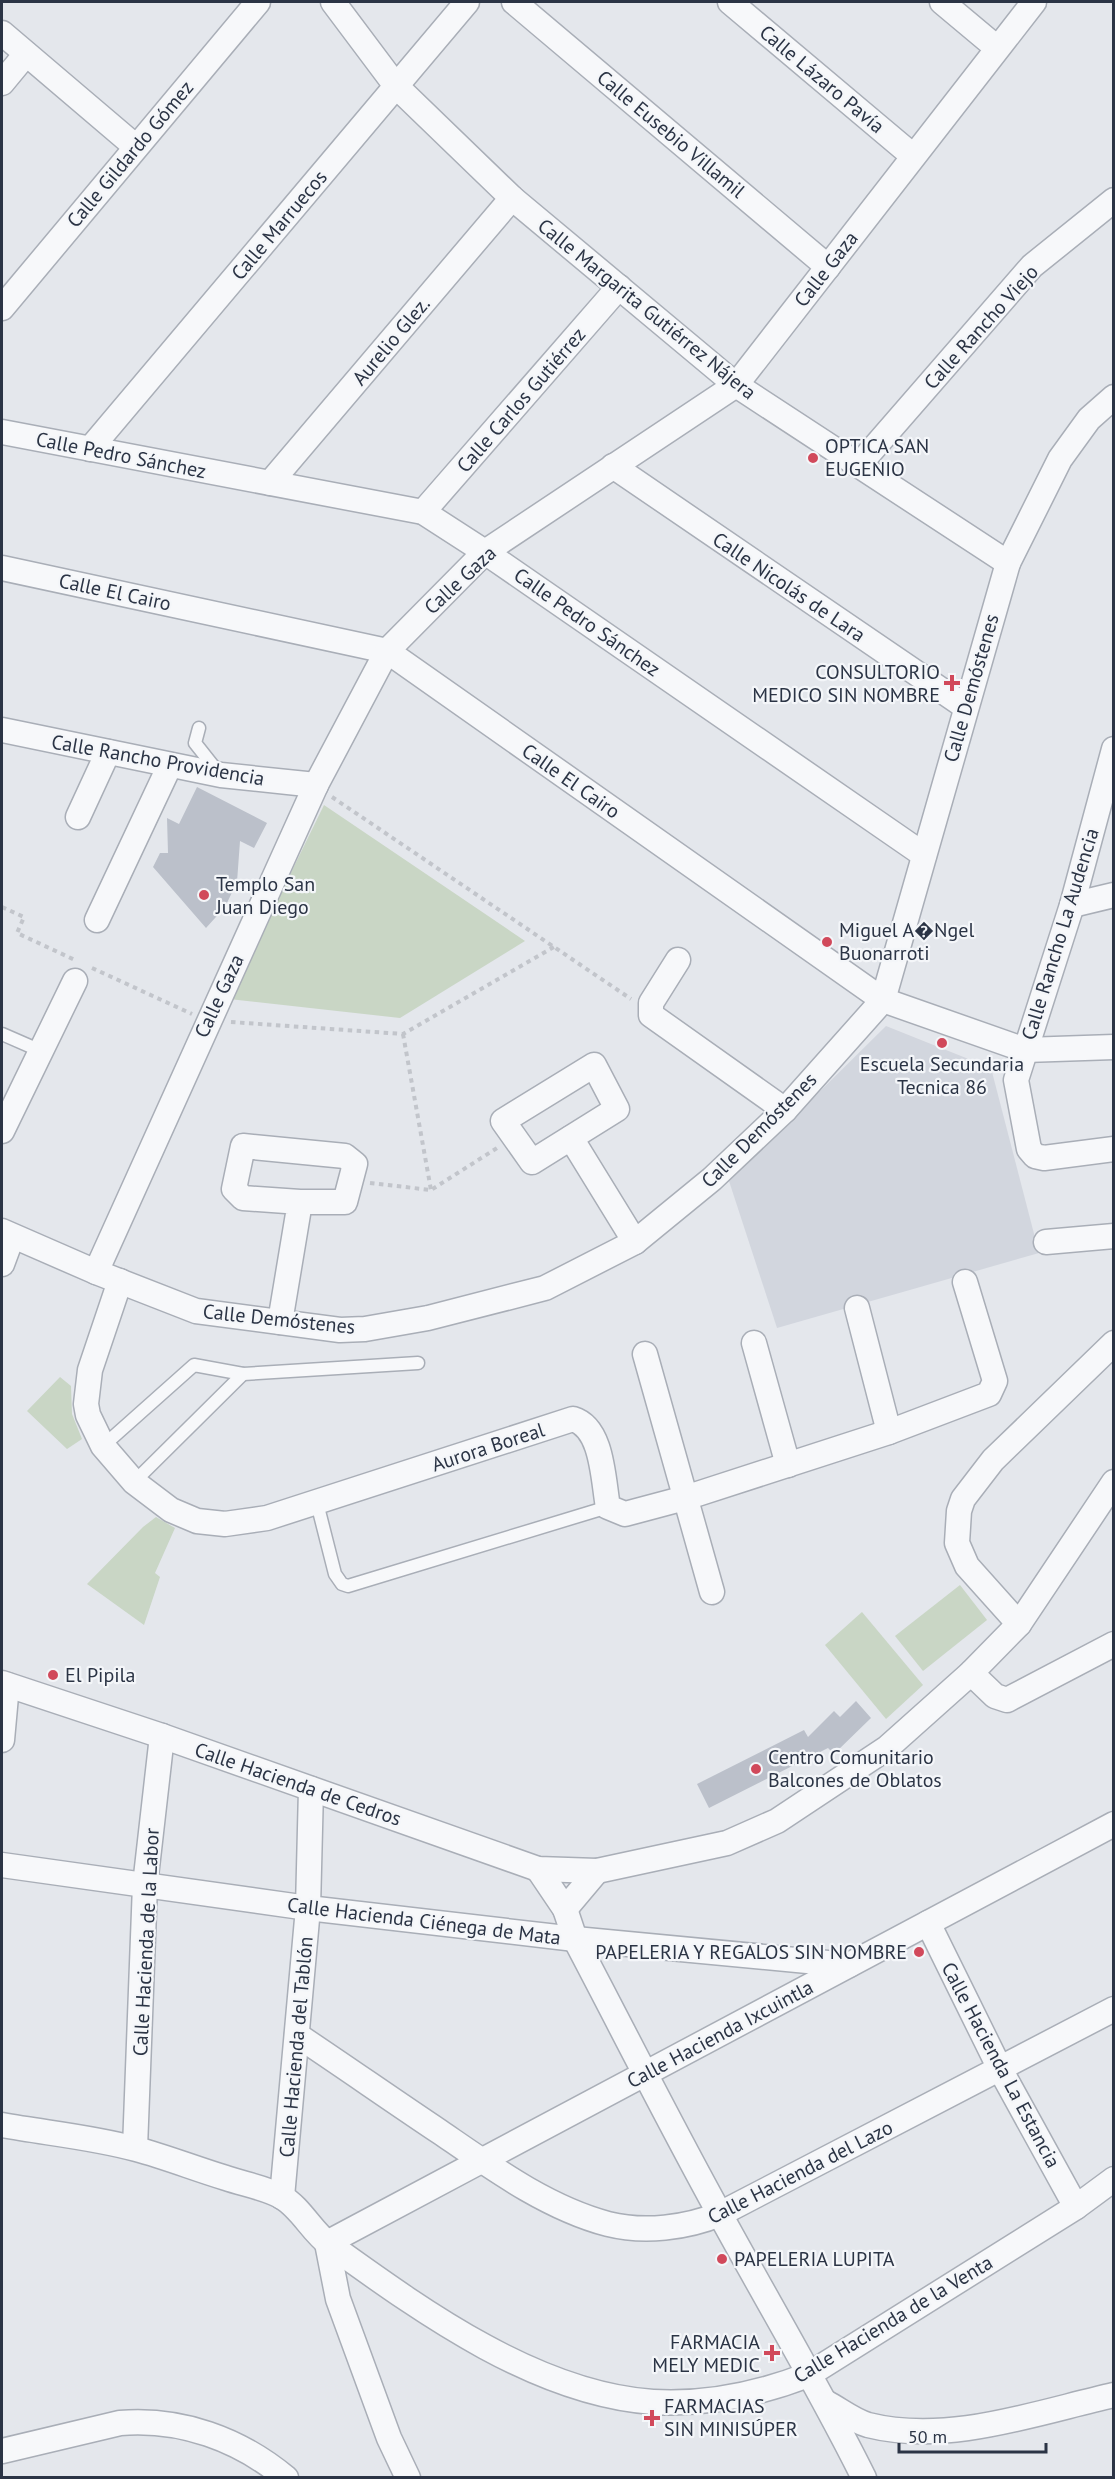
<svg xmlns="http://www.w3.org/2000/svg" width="1115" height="2479" font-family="'PT Sans',sans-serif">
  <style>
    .built { fill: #d2d6de }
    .green { fill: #c9d6c5 }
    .building { fill: #bbc0ca }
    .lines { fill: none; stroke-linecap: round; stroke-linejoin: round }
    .lane-casing { stroke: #a9aeb7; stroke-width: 15 }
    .street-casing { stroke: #a9aeb7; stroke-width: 27 }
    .path { stroke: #c2c5cb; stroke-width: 4; stroke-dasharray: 4.5 4.5; stroke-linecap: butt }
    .lane { stroke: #f7f8fa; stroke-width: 12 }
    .street { stroke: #f7f8fa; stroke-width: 24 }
    .poi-dot { fill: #d1495b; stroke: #f4f6f9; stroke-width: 2 }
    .labels { text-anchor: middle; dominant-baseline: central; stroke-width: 4.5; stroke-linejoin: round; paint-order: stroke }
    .street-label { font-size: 20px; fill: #2b3445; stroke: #f4f6f9 }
    .poi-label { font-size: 20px; fill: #2b3445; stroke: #f4f6f9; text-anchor: start }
  </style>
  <rect width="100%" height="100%" fill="#e4e7ec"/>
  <!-- built -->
  <path class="built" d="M886,1026L991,1068L1039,1253L777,1328L729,1181Z"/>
  <!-- green -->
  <g class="green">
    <path d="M324,805L525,941L400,1018L229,999Z"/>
    <path d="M60,1377L71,1386L72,1414L82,1439L67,1449L27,1411Z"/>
    <path d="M156,1517L175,1528L155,1573L160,1577L144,1625L87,1584L143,1527Z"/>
    <path d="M960,1585L987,1620L923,1671L895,1636Z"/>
    <path d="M862,1612L923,1685L886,1719L825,1645Z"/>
  </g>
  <!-- building -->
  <g class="building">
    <path d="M197,787L267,823L254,848L240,841L237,882L225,907L206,928L153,867L160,853H168L167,818L179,824Z"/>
    <path d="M856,1701L871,1718L834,1754L828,1748L709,1808L697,1784L804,1730L808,1737L834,1711L840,1717Z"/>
  </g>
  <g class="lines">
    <defs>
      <g id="lane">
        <path d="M199,728L195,743L218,772"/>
        <path d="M2,1034L41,1051"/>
        <path d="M103,1446L194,1365L243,1374L418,1363"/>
        <path d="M134,1482L243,1374"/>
        <path d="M317,1503L335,1574L342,1584L348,1586L608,1507"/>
      </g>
      <g id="street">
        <path d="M333,2L396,86L512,198L736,385L1008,563"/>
        <path d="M514,2L828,267"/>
        <path d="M730,2L913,156"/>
        <path d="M942,2L997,48"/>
        <path d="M2,33L136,147"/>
        <path d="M2,83L26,54"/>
        <path d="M2,308L258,2"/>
        <path d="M2,432L423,512L485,552L924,855"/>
        <path d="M90,449L467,2"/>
        <path d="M859,465L1032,266L1114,200"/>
        <path d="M613,466L966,707"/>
        <path d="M270,483L512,198"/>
        <path d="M423,512L619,287"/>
        <path d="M2,568L387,651L883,1000L1025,1050L1114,1047"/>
        <path d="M2,730L221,775L316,785"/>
        <path d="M1114,749L1072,905L1016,1080L1029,1149L1035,1156L1044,1158L1114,1149"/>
        <path d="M78,817L108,752"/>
        <path d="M1072,905L1114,895"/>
        <path d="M97,920L170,765"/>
        <path d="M678,960L651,1003V1015L785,1110"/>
        <path d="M594,1065L617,1109L532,1162L503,1121Z"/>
        <path d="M2,1131L75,981"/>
        <path d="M571,1138L635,1242"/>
        <path d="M2,1231L96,1272L196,1311L340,1330L365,1329L428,1318L545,1288L635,1242L712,1179L785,1110L883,1000L1008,563L1060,459L1089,419L1114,397"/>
        <path d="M1046,1242L1114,1236"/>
        <path d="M2,1264L12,1237"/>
        <path d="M96,1272L316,785L387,651L485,552L736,385L1034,2"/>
        <path d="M120,1281L90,1370L86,1404L88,1415L103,1446L134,1482L171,1510L197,1521L225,1524L267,1518L573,1419C603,1428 603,1480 608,1507L625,1514L685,1498L889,1432L989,1394L995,1381L965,1282"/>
        <path d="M857,1308L889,1432"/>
        <path d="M280,1322L300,1202H345L355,1164L345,1156L243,1146L234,1189L243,1198L300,1202"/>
        <path d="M754,1343L788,1465"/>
        <path d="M645,1354L712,1592"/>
        <path d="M1019,1624L967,1566L957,1543L959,1511L963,1499L993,1460L1114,1343"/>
        <path d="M971,1673L995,1696L1007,1700L1114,1644"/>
        <path d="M2,1683L162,1736L538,1869L597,1871L727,1843L777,1821L887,1748L971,1673L1019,1624L1114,1482"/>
        <path d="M2,1740L7,1685"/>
        <path d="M2,1865L308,1908L575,1939L849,1965"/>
        <path d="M538,1869L565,1909L575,1939C624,2032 671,2126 722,2218C769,2304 820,2389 864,2478"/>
        <path d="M565,1909L597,1871"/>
        <path d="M928,1923L1000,2069L1076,2207"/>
        <path d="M297,2035C345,2067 392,2100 440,2132C491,2167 547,2208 608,2224C644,2233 686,2228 720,2214L1114,2009"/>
        <path d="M2,2125C46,2133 92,2137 136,2149C166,2157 196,2169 226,2178C243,2184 267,2188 282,2197C301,2208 312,2232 330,2245C422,2311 536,2394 653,2402C706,2405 759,2394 808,2375L1076,2207L1114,2179"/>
        <path d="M135,2148L145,1885L162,1736"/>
        <path d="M282,2197L308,1908L311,1789"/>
        <path d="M827,2403C840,2410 854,2421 868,2425C948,2445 1035,2413 1114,2395"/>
        <path d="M2,2451L120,2423C181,2418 239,2439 286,2478"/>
        <path d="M408,2478L389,2438L338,2299L327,2243L1114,1824"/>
      </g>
    </defs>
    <!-- lane casing -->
    <use href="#lane" class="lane-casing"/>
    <!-- street casing -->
    <use href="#street" class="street-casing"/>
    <!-- path -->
    <g class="path">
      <path d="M332,797L631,999"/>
      <path d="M2,907L24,917L17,933L75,960"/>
      <path d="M92,968L192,1014"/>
      <path d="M231,1022L403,1034L554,947"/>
      <path d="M403,1034L431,1190"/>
      <path d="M370,1183L431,1190L497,1148"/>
    </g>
    <!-- lane -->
    <use href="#lane" class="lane"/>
    <!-- street -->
    <use href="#street" class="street"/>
  </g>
  <!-- markers -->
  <g class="poi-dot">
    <circle cx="813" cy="458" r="6"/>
    <path d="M949 674h6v6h6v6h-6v6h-6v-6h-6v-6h6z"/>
    <circle cx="204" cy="895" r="6"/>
    <circle cx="827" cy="942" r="6"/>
    <circle cx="942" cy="1043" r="6"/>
    <circle cx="53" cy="1675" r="6"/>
    <circle cx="756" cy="1769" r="6"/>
    <circle cx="919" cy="1952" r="6"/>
    <circle cx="722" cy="2259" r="6"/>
    <path d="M769 2344h6v6h6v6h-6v6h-6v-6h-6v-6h6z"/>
    <path d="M649 2409h6v6h6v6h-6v6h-6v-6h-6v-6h6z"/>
  </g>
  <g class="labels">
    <!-- street labels -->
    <g class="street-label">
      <text transform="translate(822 79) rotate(40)">Calle Lázaro Pavía</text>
      <text transform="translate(671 134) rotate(40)">Calle Eusebio Villamil</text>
      <text transform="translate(130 154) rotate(-50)">Calle Gildardo Gómez</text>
      <text transform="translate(279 225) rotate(-50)">Calle Marruecos</text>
      <text transform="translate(826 269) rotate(-52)">Calle Gaza</text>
      <text transform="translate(647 309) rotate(39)">Calle Margarita Gutiérrez Nájera</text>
      <text transform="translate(981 327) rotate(-48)">Calle Rancho Viejo</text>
      <text transform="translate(391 341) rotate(-50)">Aurelio Glez.</text>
      <text transform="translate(521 400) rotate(-49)">Calle Carlos Gutiérrez</text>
      <text transform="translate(121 455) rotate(11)">Calle Pedro Sánchez</text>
      <text transform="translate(460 580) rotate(-43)">Calle Gaza</text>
      <text transform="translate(789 587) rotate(34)">Calle Nicolás de Lara</text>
      <text transform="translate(115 592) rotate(12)">Calle El Cairo</text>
      <text transform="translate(587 622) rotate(35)">Calle Pedro Sánchez</text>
      <text transform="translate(971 688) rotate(-74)">Calle Demóstenes</text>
      <text transform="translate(158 760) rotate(10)">Calle Rancho Providencia</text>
      <text transform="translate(571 781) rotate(35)">Calle El Cairo</text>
      <text transform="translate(1060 934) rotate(-73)">Calle Rancho La Audencia</text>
      <text transform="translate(219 996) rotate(-65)">Calle Gaza</text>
      <text transform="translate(759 1130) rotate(-45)">Calle Demóstenes</text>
      <text transform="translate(279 1319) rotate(6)">Calle Demóstenes</text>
      <text transform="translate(488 1447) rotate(-18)">Aurora Boreal</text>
      <text transform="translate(298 1784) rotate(19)">Calle Hacienda de Cedros</text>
      <text transform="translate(424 1921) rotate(7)">Calle Hacienda Ciénega de Mata</text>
      <text transform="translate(146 1942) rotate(-87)">Calle Hacienda de la Labor</text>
      <text transform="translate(720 2034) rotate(-28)">Calle Hacienda Ixcuintla</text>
      <text transform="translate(296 2047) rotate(-85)">Calle Hacienda del Tablón</text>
      <text transform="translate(1001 2065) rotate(62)">Calle Hacienda La Estancia</text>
      <text transform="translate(800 2172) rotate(-27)">Calle Hacienda del Lazo</text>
      <text transform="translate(893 2319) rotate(-31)">Calle Hacienda de la Venta</text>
    </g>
    <!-- poi labels -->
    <g class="poi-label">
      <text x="825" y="446">OPTICA SAN<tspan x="825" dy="23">EUGENIO</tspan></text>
      <text x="940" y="672" text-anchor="end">CONSULTORIO<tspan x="940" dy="23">MEDICO SIN NOMBRE</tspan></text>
      <text x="216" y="884">Templo San<tspan x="216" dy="23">Juan Diego</tspan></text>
      <text x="839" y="930">Miguel A�Ngel<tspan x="839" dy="23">Buonarroti</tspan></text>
      <text x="942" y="1064" text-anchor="middle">Escuela Secundaria<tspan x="942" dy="23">Tecnica 86</tspan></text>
      <text x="65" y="1675">El Pipila</text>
      <text x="768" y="1757">Centro Comunitario<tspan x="768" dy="23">Balcones de Oblatos</tspan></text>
      <text x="907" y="1952" text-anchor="end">PAPELERIA Y REGALOS SIN NOMBRE</text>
      <text x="734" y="2259">PAPELERIA LUPITA</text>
      <text x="760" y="2342" text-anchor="end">FARMACIA<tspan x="760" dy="23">MELY MEDIC</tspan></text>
      <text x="664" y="2406">FARMACIAS<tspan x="664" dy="23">SIN MINISÚPER</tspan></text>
    </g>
  </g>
  <!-- border -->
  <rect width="1115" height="2479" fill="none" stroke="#2b3445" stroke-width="6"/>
  <!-- scale -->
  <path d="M899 2443v9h147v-9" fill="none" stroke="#2b3445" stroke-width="3"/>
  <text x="908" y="2443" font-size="18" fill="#2b3445" stroke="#f4f6f9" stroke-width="4.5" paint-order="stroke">50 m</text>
</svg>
